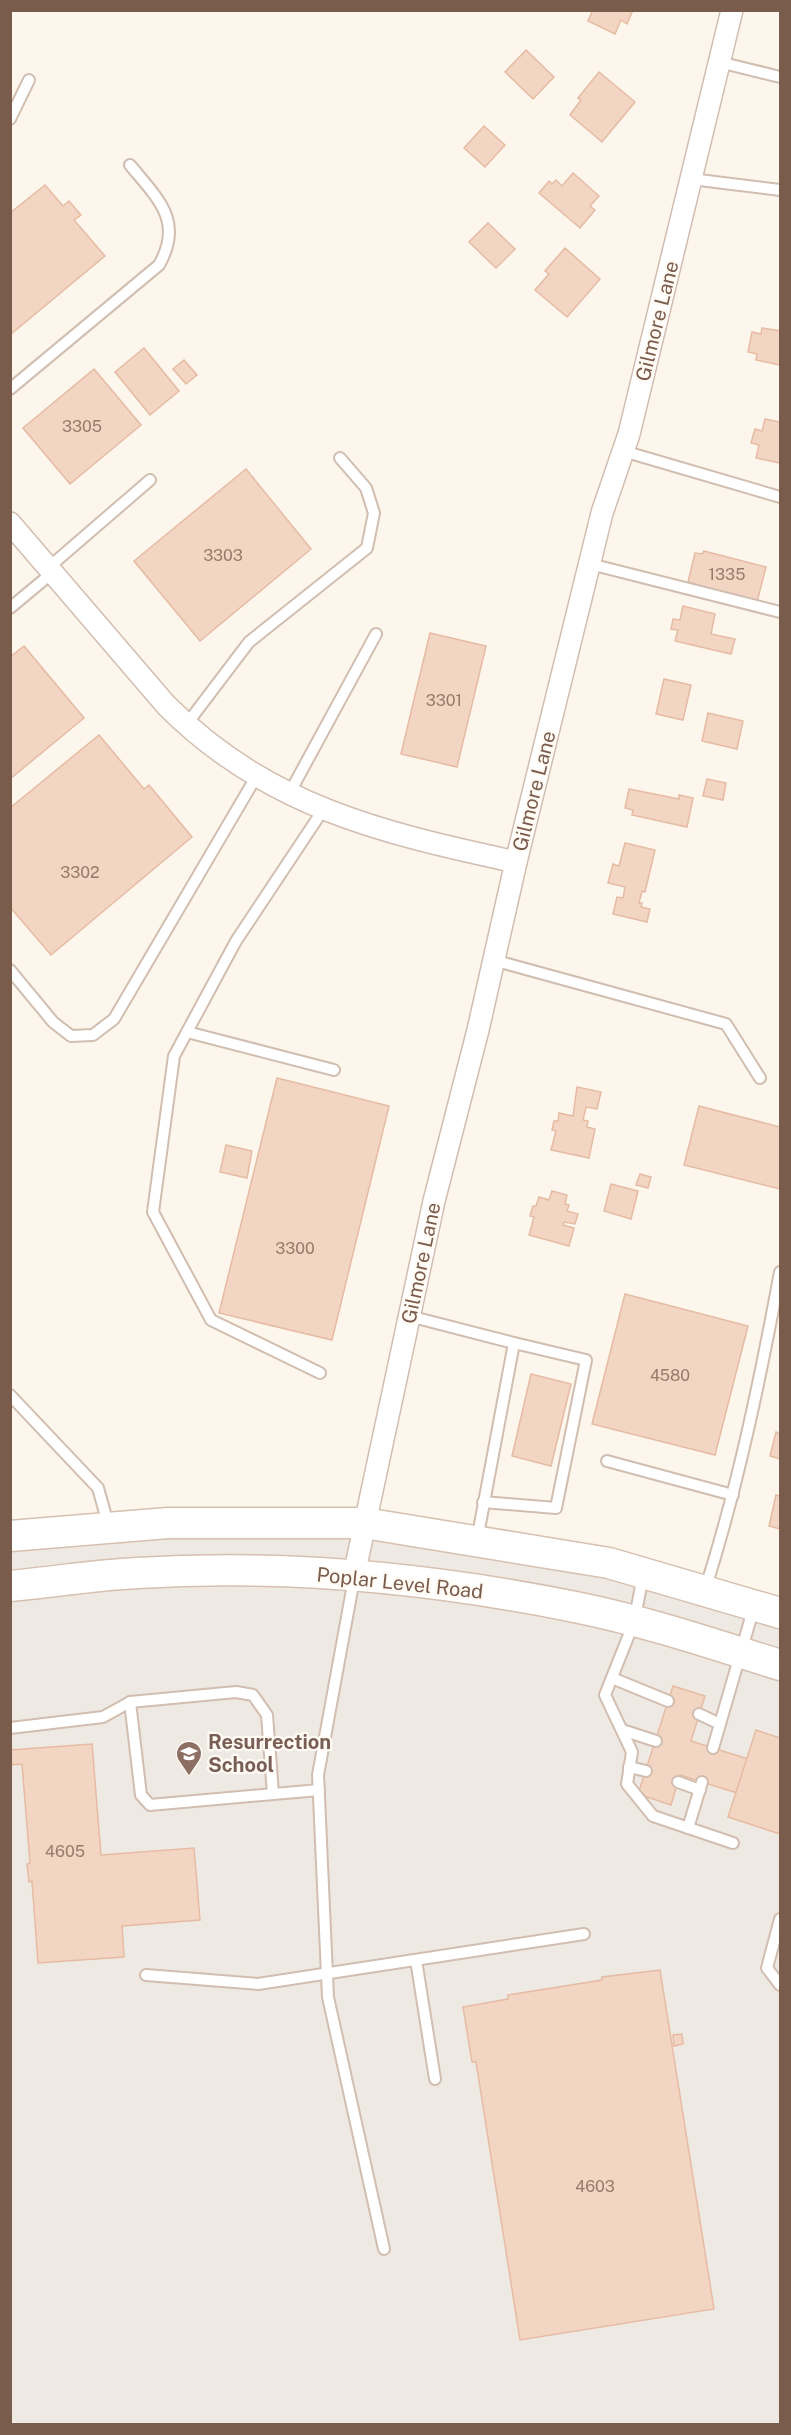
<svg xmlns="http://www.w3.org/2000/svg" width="791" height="2435" font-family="'Public Sans',sans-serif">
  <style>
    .industrial { fill: #efe9e4 }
    .building { fill: #f3d5c3; stroke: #e6bba3; stroke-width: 1.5 }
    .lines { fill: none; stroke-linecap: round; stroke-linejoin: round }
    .service-casing { stroke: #d1beb0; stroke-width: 14 }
    .minor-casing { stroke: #d1beb0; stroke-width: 24 }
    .secondary-casing { stroke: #d6c0b0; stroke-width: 33 }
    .service { stroke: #fff; stroke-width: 10 }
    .minor { stroke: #fff; stroke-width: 21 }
    .secondary { stroke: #fff; stroke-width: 30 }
    .labels { text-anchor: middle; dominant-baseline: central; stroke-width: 4.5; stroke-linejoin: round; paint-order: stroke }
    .number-label { font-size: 16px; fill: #987a6a }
    .street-label { font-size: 20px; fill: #7a5c4d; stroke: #fffaf3 }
    .education-label { font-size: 20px; font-weight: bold; fill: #785e54; stroke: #fffaf3; text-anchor: start }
  </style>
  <rect width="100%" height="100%" fill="#fdf6ec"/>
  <!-- industrial -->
  <path class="industrial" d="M364,1523L780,1613V2424H11L10,1536Z"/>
  <!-- building -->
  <g class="building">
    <path d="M593,10H633L627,24L621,20L615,34L588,21Z"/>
    <path d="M526,50L554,77L533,99L505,72Z"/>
    <path d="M599,72L635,102L602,142L570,115L581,100L578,98Z"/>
    <path d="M484,126L505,145L485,167L464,148Z"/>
    <path d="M573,173L599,196L590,206L595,210L580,228L539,193L549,181L552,184L556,180L562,186Z"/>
    <path d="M45,185L63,206L69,201L81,215L74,220L105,256L10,335V213Z"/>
    <path d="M488,223L515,249L496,268L469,242Z"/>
    <path d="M565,248L600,279L567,317L535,290L549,274L545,271Z"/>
    <path d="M762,328L780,331V365L756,360L757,354L748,352L752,332L761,334Z"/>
    <path d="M144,348L179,391L150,415L115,372Z"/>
    <path d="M184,360L197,375L186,384L173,369Z"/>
    <path d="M94,369L141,425L70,484L23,428Z"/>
    <path d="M765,419L780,422V463L756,458L759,445L751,443L755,429L762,431Z"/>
    <path d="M246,469L311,549L200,641L134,561Z"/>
    <path d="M704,551L766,567L757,602L695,587L696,584L688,582L695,553L702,554Z"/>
    <path d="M683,606L715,614L711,634L735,639L731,654L675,641L678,630L671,629L673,619L680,620Z"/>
    <path d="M430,633L486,646L457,767L401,754Z"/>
    <path d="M24,646L84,718L10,779V657Z"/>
    <path d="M664,679L691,685L683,720L656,714Z"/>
    <path d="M708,713L743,721L737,749L702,741Z"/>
    <path d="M99,735L144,789L149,785L192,837L51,955L10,907V808Z"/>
    <path d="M707,779L726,783L723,800L703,796Z"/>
    <path d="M629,789L679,799V795L693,798L687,827L632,815L633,810L625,808Z"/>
    <path d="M625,843L655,850L645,892L642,891L639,903H642L641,907L650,909L647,922L613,914L617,897L623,898L625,887L608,883L613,864L619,866Z"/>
    <path d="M277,1078L389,1106L332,1340L219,1313Z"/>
    <path d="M577,1087L601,1092L597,1109L586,1107L583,1120L588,1121L587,1127L595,1129L589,1158L551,1150L556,1131L552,1130L554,1121H558L559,1113L573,1116Z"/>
    <path d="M699,1106L780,1127V1189L684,1165Z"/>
    <path d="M226,1145L252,1151L247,1178L220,1172Z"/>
    <path d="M640,1174L651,1177L648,1188L636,1185Z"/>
    <path d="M611,1184L638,1191L631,1219L604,1211Z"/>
    <path d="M552,1191L567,1195L565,1204L569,1205L567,1211L578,1214L575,1224L564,1222L563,1225L574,1228L569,1246L529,1235L534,1217L530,1216L533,1206H536L539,1197L549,1200Z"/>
    <path d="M625,1294L748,1326L715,1455L592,1424Z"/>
    <path d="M531,1374L571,1384L551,1466L512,1456Z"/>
    <path d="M776,1432L780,1434V1459L770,1456Z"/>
    <path d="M776,1495L780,1496V1529L769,1526Z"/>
    <path d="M673,1686L705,1696L691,1741L748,1759L737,1793L680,1775L671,1805L638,1794Z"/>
    <path d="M756,1730L780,1738V1834L728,1817Z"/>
    <path d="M92,1744L101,1855L194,1848L200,1920L122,1926L124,1957L38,1963L32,1881L29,1882L27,1864L30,1863L22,1764L12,1765L11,1750Z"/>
    <path d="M660,1970L714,2309L520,2340L476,2062H472L463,2007L508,1999V1995L602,1980V1977Z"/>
    <path d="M682,2034L683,2044L674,2046L673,2035Z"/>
  </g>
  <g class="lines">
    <defs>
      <g id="service">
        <path d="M719,62L780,77"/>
        <path d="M10,119L29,80"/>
        <path d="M691,179L780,190"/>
        <path d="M10,389L159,265C184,221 158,199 130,165"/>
        <path d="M623,451L780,497"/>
        <path d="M590,564L780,612"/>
        <path d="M48,568L150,480"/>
        <path d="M10,608L52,573"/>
        <path d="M186,725L249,642L367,548L374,513L366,488L340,458"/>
        <path d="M289,794L376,634"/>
        <path d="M493,960L726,1024L760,1078"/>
        <path d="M10,970L53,1022L71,1036L93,1035L114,1019L256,777"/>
        <path d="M187,1032L334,1070"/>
        <path d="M409,1316L514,1343L477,1540"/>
        <path d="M320,1373L211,1320L153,1212L174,1056L236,941L323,810"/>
        <path d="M10,1395L98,1488L109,1527"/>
        <path d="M607,1461L733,1495"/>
        <path d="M483,1502L556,1508L586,1360L514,1343"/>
        <path d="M643,1576L634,1622L605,1695L632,1752L627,1784L653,1816L733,1843"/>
        <path d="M354,1579L318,1775L328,1997L384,2249"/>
        <path d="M705,1590C738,1486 760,1380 780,1272"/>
        <path d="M612,1678L668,1701"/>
        <path d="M130,1702L236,1692L253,1695L267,1715L273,1794"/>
        <path d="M699,1714L720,1724"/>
        <path d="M10,1728L103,1717L130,1702L141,1795L150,1805L319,1790"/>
        <path d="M622,1730L656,1741"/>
        <path d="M713,1748L754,1607"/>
        <path d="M629,1767L646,1771"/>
        <path d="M678,1782L700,1790"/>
        <path d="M688,1828L702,1782"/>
        <path d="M780,1919L767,1968L780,1985"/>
        <path d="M416,1960L435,2079"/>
        <path d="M146,1975L258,1984L584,1934"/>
      </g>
      <g id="minor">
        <path d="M10,523L166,705C266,806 382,833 516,862"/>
        <path d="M354,1575L434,1201L478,1030L516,862L602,513L629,434L732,10"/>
      </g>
      <g id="secondary">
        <path d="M10,1536L168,1523H364L609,1563L780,1613"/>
        <path d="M10,1586C53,1582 95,1575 137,1573C283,1564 432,1578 575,1607C645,1621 713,1644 780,1665"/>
      </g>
    </defs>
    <!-- service casing -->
    <use href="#service" class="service-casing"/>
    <!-- minor casing -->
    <use href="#minor" class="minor-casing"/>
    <!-- secondary casing -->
    <use href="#secondary" class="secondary-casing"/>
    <!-- service -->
    <use href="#service" class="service"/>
    <!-- minor -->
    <use href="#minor" class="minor"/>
    <!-- secondary -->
    <use href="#secondary" class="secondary"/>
  </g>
  <!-- icons -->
  <defs>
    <symbol id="school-pin" viewBox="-11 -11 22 30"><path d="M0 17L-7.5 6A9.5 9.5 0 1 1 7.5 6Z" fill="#8d6e63" stroke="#fffaf3"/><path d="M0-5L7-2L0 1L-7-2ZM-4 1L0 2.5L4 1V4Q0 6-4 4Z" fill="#fff"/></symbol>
  </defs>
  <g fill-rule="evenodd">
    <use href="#school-pin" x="174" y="1739" width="30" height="40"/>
  </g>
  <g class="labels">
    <!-- number labels -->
    <g class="number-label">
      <text x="82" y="426">3305</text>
      <text x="223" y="555">3303</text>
      <text x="727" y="574">1335</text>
      <text x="444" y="700">3301</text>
      <text x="80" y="872">3302</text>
      <text x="295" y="1248">3300</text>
      <text x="670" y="1375">4580</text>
      <text x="65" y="1851">4605</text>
      <text x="595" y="2186">4603</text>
    </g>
    <!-- street labels -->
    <g class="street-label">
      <text transform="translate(657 321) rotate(-76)">Gilmore Lane</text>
      <text transform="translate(534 791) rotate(-76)">Gilmore Lane</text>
      <text transform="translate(421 1263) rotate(-78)">Gilmore Lane</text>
      <text transform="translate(400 1583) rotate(6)">Poplar Level Road</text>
    </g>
    <!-- education labels -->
    <g class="education-label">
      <text x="208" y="1742">Resurrection<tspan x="208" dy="23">School</tspan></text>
    </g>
  </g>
  <!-- border -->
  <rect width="791" height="2435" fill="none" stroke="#7a5c4d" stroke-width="24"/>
</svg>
